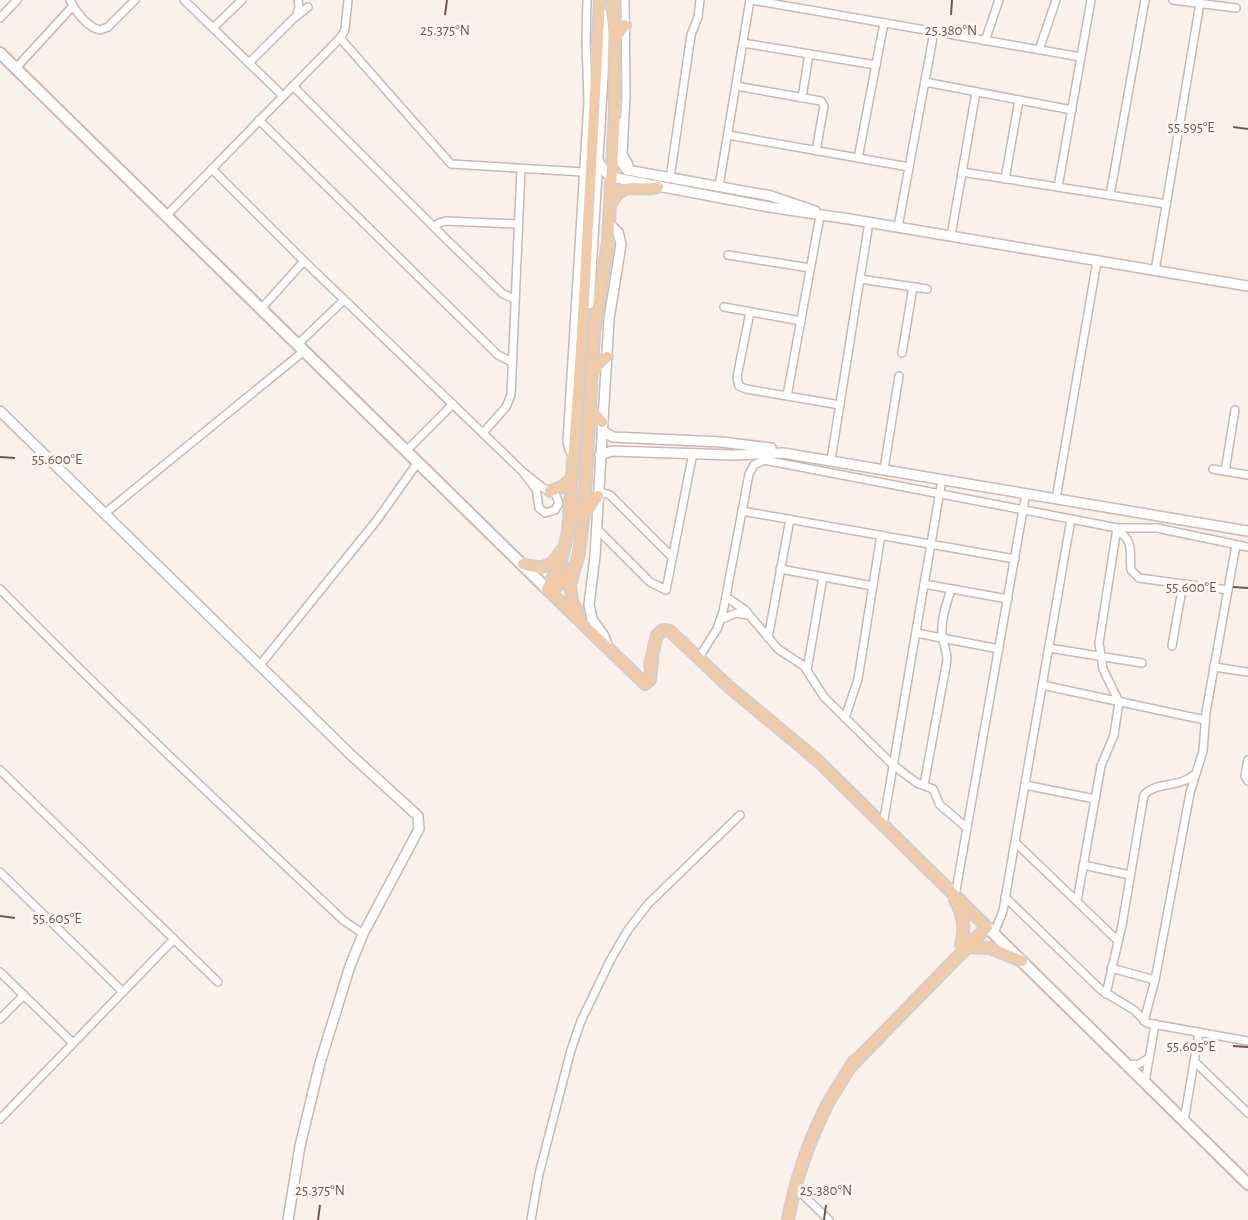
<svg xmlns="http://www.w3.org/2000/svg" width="1248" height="1220" font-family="'Alegreya Sans',sans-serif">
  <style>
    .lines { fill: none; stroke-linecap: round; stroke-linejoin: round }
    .minor-casing { stroke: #cbb8b1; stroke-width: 10 }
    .tertiary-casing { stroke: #cbb8b1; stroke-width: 12 }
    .secondary-casing { stroke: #cfbab2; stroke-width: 14 }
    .primary-casing { stroke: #d5cdca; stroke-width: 14 }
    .minor { stroke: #fff; stroke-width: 7 }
    .tertiary { stroke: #fff; stroke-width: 9 }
    .secondary { stroke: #fff; stroke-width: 10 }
    .primary { stroke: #f0cbaa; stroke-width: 10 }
    .ticks { fill: none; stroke: #725750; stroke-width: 2 }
    .ticks-label { font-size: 15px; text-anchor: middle; fill: #725750; stroke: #fdf6f0; stroke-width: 6; stroke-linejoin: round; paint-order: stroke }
  </style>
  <rect width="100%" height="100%" fill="#faf1ea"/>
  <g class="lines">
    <defs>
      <g id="minor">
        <path d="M70,0C75,11 88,28 100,30L108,27L135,0"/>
        <path d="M184,0L283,96"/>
        <path d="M625,0L626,95L623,154L629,165"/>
        <path d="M752,0L1081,57"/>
        <path d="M1173,0L1236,8"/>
        <path d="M297,15L299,7L298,0"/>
        <path d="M0,18L17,0"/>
        <path d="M213,28L242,0"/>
        <path d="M340,38L451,164L583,172"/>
        <path d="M985,41L999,0"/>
        <path d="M743,43L876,65"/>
        <path d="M1039,50L1056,0"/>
        <path d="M249,63L293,19L308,7"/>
        <path d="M15,69L73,6"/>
        <path d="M925,82L1072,110"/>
        <path d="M293,86L446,239L503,294L515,299"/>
        <path d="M736,86L821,101L824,106L816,151"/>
        <path d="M802,98L809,54"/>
        <path d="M259,120L498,355L512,362"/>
        <path d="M728,135L909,167"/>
        <path d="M858,158L884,23"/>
        <path d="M212,169L304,261L523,472"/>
        <path d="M962,172L1166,204"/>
        <path d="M670,178L691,35L698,17L700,0"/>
        <path d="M1005,179L1019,100"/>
        <path d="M719,186L750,0"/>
        <path d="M1058,187L1091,0"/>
        <path d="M1110,195L1145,0"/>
        <path d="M166,216L342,36L345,29L348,0"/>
        <path d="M434,227L439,223L446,221L518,224"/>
        <path d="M898,227L934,32"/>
        <path d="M951,236L976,92"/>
        <path d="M728,255L810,268"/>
        <path d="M1155,271L1200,3"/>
        <path d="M860,279L927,289"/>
        <path d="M724,307L801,321"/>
        <path d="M261,309L304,261"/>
        <path d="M750,312L737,377L739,386L746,389L840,405"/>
        <path d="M298,344L344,300"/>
        <path d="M902,353L913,287"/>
        <path d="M787,396L820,216"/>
        <path d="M483,433L506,407L511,395L521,169"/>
        <path d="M406,451L453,404"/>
        <path d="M573,455L569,450L567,442L588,102L586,40L587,0"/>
        <path d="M831,460L869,222"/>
        <path d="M884,469L899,376"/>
        <path d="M1213,469L1248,475"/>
        <path d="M1225,471L1235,410"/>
        <path d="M523,472L543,488L555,493L559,503L555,510L545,513L539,508L536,489Z"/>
        <path d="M598,496L604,493L610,495L672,557"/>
        <path d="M1056,499L1097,261"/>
        <path d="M742,511L1015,559"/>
        <path d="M104,514L304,351"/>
        <path d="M597,529L650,582L666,590L693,453"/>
        <path d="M1117,531C1135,540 1129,553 1131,570L1139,578L1228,590"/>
        <path d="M780,569L873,586"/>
        <path d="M924,584L1008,599"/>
        <path d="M0,589C111,702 227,811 343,920L363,934"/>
        <path d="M726,597L745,610L778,649L804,666L824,697L893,765L917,783L933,789L940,805L967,828"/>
        <path d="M720,620L736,613L748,615"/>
        <path d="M916,633L999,649"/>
        <path d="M768,638L790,519"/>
        <path d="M1172,646L1183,584"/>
        <path d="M1049,648L1142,663"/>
        <path d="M698,659L717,629L723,612L749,474L754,465L764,460L1071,519L1117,528H1157L1248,547"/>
        <path d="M260,665L377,520L418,462"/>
        <path d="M1214,667L1248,672"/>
        <path d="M807,670L823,577"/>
        <path d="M1042,685L1205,720"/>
        <path d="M845,718L858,679L881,535"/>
        <path d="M1248,760L1245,776L1248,781"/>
        <path d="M0,770L218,982"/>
        <path d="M924,785L947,660C947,650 942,641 942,632C941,617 947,603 951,589"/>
        <path d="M1025,785L1095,799"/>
        <path d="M883,825L942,479"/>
        <path d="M1015,842L1117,940"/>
        <path d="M1083,865L1130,875"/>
        <path d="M0,872L123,992"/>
        <path d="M955,896L1026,493"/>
        <path d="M1005,897L1101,990L1134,1010L1147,1023L1248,1041"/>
        <path d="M1077,901L1101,766L1114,735L1119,702L1103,669L1099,643L1117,528"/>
        <path d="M994,933L1003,911L1071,519"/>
        <path d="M1111,968L1155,980"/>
        <path d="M0,972L73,1043"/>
        <path d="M1106,994L1122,925L1144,795C1156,781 1181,788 1195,774"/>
        <path d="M0,1019L24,995"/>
        <path d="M1144,1021L1155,980L1190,793L1203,751L1206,712L1236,545"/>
        <path d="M1194,1061L1248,1113"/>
        <path d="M1128,1065L1139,1064L1149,1058"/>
        <path d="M1145,1082L1155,1024"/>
        <path d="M0,1119L174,939"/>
        <path d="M1184,1121L1199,1032"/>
        <path d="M795,1187L829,1220"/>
        <path d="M531,1220L539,1174L571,1050L581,1021L611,959L628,930L648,904L740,815"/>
      </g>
      <g id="tertiary">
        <path d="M618,122L619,159L627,170L771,196L815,211"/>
        <path d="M599,162L606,173L611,177L769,207L849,219L1248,286"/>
        <path d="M589,304L603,76L604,33L602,13"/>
        <path d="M0,411L350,754L418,816L419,829L363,934L350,966L320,1063L300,1146L288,1220"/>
        <path d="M602,431L613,437L721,442L771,448"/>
        <path d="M600,455L612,451L733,455L783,453L1248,531"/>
        <path d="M608,648L604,636L592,619L589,605L595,556L609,319L621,244L618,232L609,224"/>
      </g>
      <g id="secondary">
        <path d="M0,53L547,589"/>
        <path d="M987,927L1248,1184"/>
      </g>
      <g id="primary">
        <path d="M600,0L582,337L568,532L561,562L547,589L645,684L650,680L652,660"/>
        <path d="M614,40L625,25"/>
        <path d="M610,204C626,178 635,193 658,187"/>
        <path d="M592,371L607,357"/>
        <path d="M590,408L602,422"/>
        <path d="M550,491L562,487L571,479"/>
        <path d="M574,502L573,512L578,516L590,508L598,496"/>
        <path d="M523,564C540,570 552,568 561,551"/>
        <path d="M549,591L562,583L570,569"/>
        <path d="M578,613L572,601L570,585L579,553L584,513L594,333L608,242L615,112L614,0"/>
        <path d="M650,665L657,635L663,630L670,631L728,686L817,760L987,927L851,1066"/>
        <path d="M955,900C963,914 966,928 961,944"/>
        <path d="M967,947L990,948L1022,961"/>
        <path d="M788,1220C795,1180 809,1141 827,1105C835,1090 845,1076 854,1061"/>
      </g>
    </defs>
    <!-- minor casing -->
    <use href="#minor" class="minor-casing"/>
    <!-- tertiary casing -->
    <use href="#tertiary" class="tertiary-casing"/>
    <!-- secondary casing -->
    <use href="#secondary" class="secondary-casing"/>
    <!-- primary casing -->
    <use href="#primary" class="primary-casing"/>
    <!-- minor -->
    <use href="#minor" class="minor"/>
    <!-- tertiary -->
    <use href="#tertiary" class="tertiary"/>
    <!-- secondary -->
    <use href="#secondary" class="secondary"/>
    <!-- primary -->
    <use href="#primary" class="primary"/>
  </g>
  <!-- ticks -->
  <path class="ticks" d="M445,15L447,0M951,15L952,0M1233,127L1248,129M0,457L15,458M1233,587L1248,588M0,916L15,918M1233,1046L1248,1047M318,1220L320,1205M824,1220L826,1205"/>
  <g class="ticks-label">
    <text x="445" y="35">25.375°N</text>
    <text x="951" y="35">25.380°N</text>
    <text x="1191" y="132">55.595°E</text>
    <text x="57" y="464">55.600°E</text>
    <text x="1191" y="592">55.600°E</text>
    <text x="57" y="923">55.605°E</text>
    <text x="1191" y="1051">55.605°E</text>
    <text x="320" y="1195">25.375°N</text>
    <text x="826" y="1195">25.380°N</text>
  </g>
</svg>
